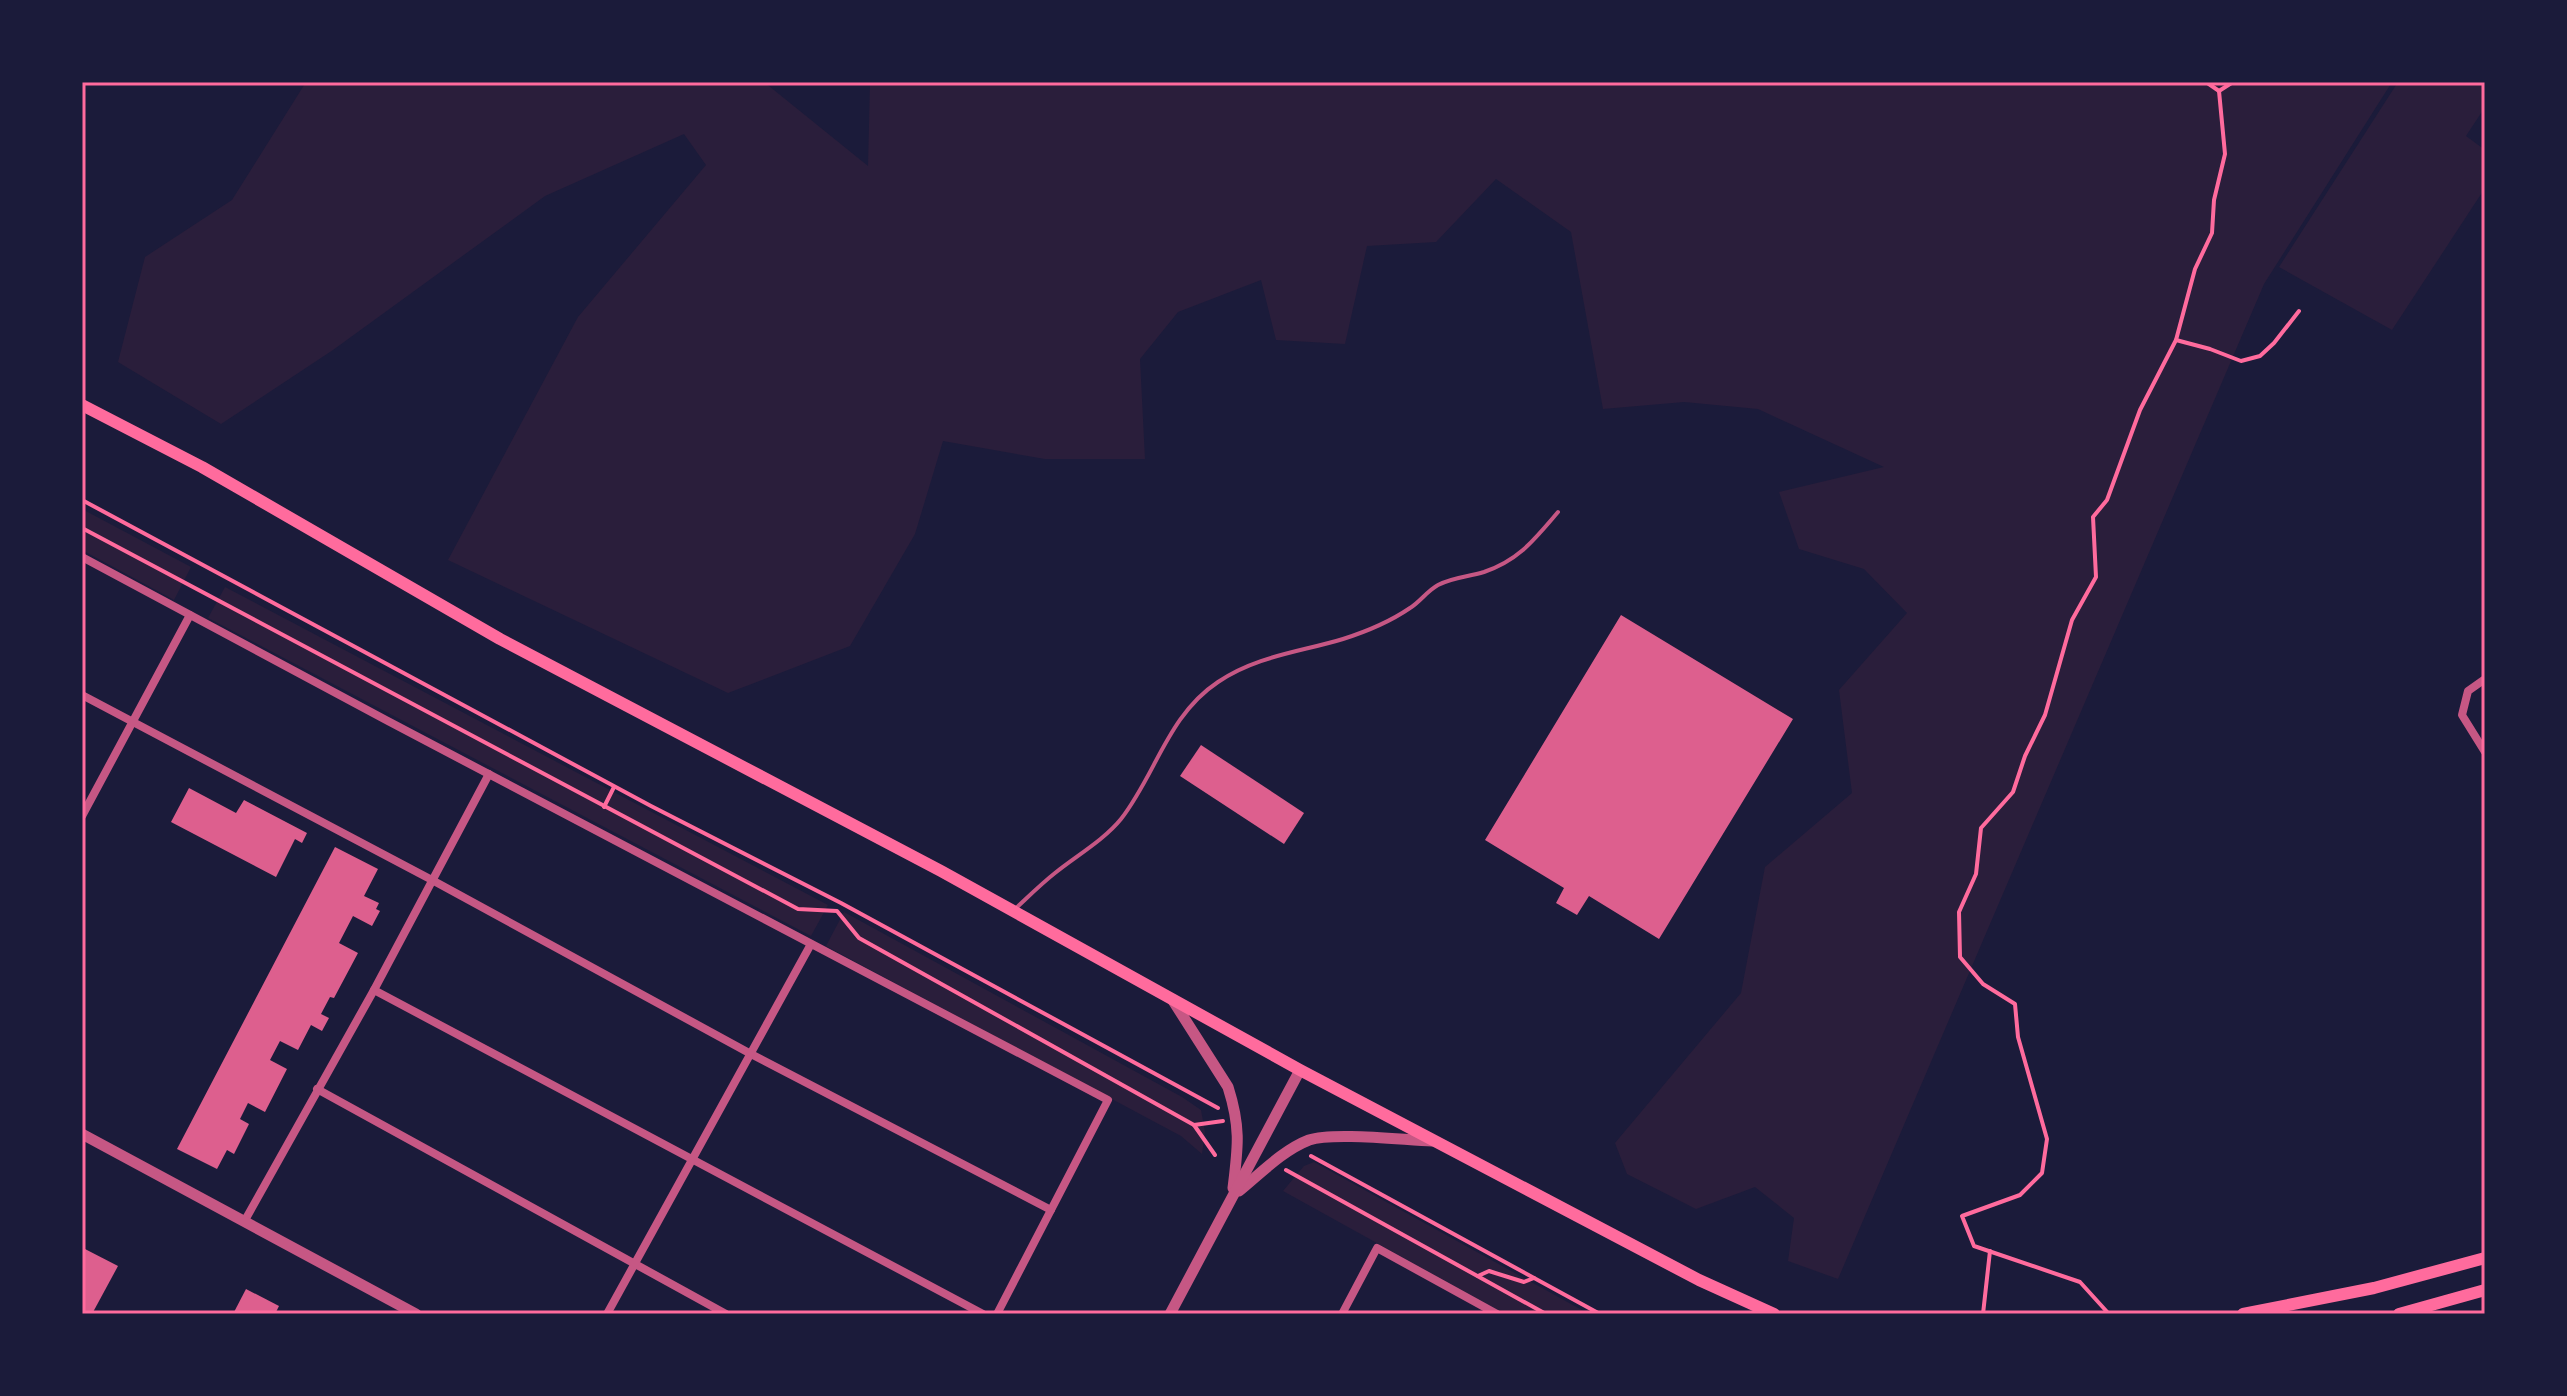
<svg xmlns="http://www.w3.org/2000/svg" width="2567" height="1396" font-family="Lato,sans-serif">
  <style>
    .green { fill: #2a1e3b }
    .building { fill: #dd5f8e }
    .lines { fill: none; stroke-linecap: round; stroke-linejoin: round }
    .path { stroke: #ff6b9d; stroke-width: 4 }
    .service { stroke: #c65784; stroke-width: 4 }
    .minor { stroke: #c65784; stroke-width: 8 }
    .tertiary { stroke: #c65784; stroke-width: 11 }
    .secondary { stroke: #ff6b9d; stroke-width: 12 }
    .neatline { fill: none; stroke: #ff6b9d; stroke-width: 3 }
  </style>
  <rect width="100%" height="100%" fill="#1b1b3a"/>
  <!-- green -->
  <g class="green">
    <path d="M306,82H764L868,166L870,82H2392L2264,284L1838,1279L1788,1261L1794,1218L1755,1187L1696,1209L1627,1174L1615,1143L1741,993L1765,867L1852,793L1839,690L1907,613L1864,569L1799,549L1779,492L1884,467L1758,409L1684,402L1603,409L1571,232L1496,179L1436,242L1367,246L1345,344L1276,340L1261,280L1178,312L1140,359L1145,459H1045L943,441L915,534L850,646L728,693L448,560L578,317L706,165L684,134L545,196L333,350L221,424L118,362L145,257L232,200Z"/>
    <path d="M2398,82H2485V107L2466,136L2485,150V188L2392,330L2279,267Z"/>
    <path d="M82,509L191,567L174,600L82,550Z"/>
    <path d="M225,587L828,905L811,936L208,618Z"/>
    <path d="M844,912L1182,1097L1201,1110L1205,1132L1202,1154L1181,1136L826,946Z"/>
    <path d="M1314,1162L1589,1314H1505L1283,1191L1304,1166Z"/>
  </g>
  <!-- building -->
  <g class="building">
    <path d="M1621,615L1793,719L1659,939L1589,896L1577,915L1556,903L1564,888L1485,840Z"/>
    <path d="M1201,745L1304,813L1284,844L1180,776Z"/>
    <path d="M189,788L236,813L244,800L307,833L302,843L295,839L276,877L171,822Z"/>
    <path d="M335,847L378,869L364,896L379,903L376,909L380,911L372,926L353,916L339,943L358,953L334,998L330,997L321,1014L329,1018L322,1031L311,1025L298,1050L280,1041L270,1060L287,1069L265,1112L248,1103L240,1119L249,1124L234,1154L227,1150L217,1169L177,1149Z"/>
    <path d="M85,1249L118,1266L92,1314H82V1255Z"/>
    <path d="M246,1289L279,1306L275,1314H233Z"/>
  </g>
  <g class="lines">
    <!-- path -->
    <g class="path">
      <path d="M2206,82L2219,91"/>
      <path d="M2219,91L2233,82"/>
      <path d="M2176,340L2210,349L2241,361L2260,356L2274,343L2299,311"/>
      <path d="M82,500L651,806L841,903L1218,1108"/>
      <path d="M82,528L798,909L837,911L859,938L1194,1125L1215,1155"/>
      <path d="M604,807L614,787"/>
      <path d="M1194,1125L1223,1121"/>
      <path d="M1311,1156L1600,1314"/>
      <path d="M1286,1170L1546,1314"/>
      <path d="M1478,1276L1489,1271L1524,1282L1534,1278"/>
      <path d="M1983,1314L1990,1251"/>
      <path d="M2109,1314L2080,1282L1974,1246L1962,1216L2020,1195L2042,1173L2047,1139L2018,1037L2015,1004L1983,984L1960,957L1959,912L1976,874L1981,828L2013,792L2025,756L2045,715L2072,620L2096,577L2093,517L2107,500L2140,410L2176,340L2195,269L2212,233L2214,200L2225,154L2219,91"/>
    </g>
    <!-- service -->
    <path class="service" d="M1015,909C1028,897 1041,884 1055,873C1076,856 1104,840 1121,819C1156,774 1168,715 1218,682C1256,656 1300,652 1343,639C1365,632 1391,621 1410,608C1420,602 1427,591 1438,585C1453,577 1468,577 1484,572C1519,560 1534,540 1558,512"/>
    <!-- minor -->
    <g class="minor">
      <path d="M82,557L386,720L1108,1100L997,1314"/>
      <path d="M2485,679L2468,691L2462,715L2485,752"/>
      <path d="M82,695L432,880L751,1054L1051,1210"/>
      <path d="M82,816L190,615"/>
      <path d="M374,990L983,1314"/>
      <path d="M317,1089L726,1314"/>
      <path d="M244,1222L374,990L489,774"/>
      <path d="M607,1314L811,944"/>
      <path d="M1342,1314L1377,1248L1497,1314"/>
    </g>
    <!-- tertiary -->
    <g class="tertiary">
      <path d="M1172,999L1228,1087C1241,1128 1238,1147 1233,1188"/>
      <path d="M82,1134L416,1314"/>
      <path d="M1239,1191C1260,1174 1283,1150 1309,1140C1333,1132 1403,1140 1432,1141"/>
      <path d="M1170,1314L1300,1070"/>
    </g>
    <!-- secondary -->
    <g class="secondary">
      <path d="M82,405L202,467L500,639L941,871L1300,1070L1699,1280L1774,1314"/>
      <path d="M2243,1314L2374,1288L2485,1258"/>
      <path d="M2399,1314L2485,1290"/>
    </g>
  </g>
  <!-- border -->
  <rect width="2567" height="1396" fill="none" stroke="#1b1b3a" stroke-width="168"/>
  <rect x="84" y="84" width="2399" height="1228" class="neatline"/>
</svg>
